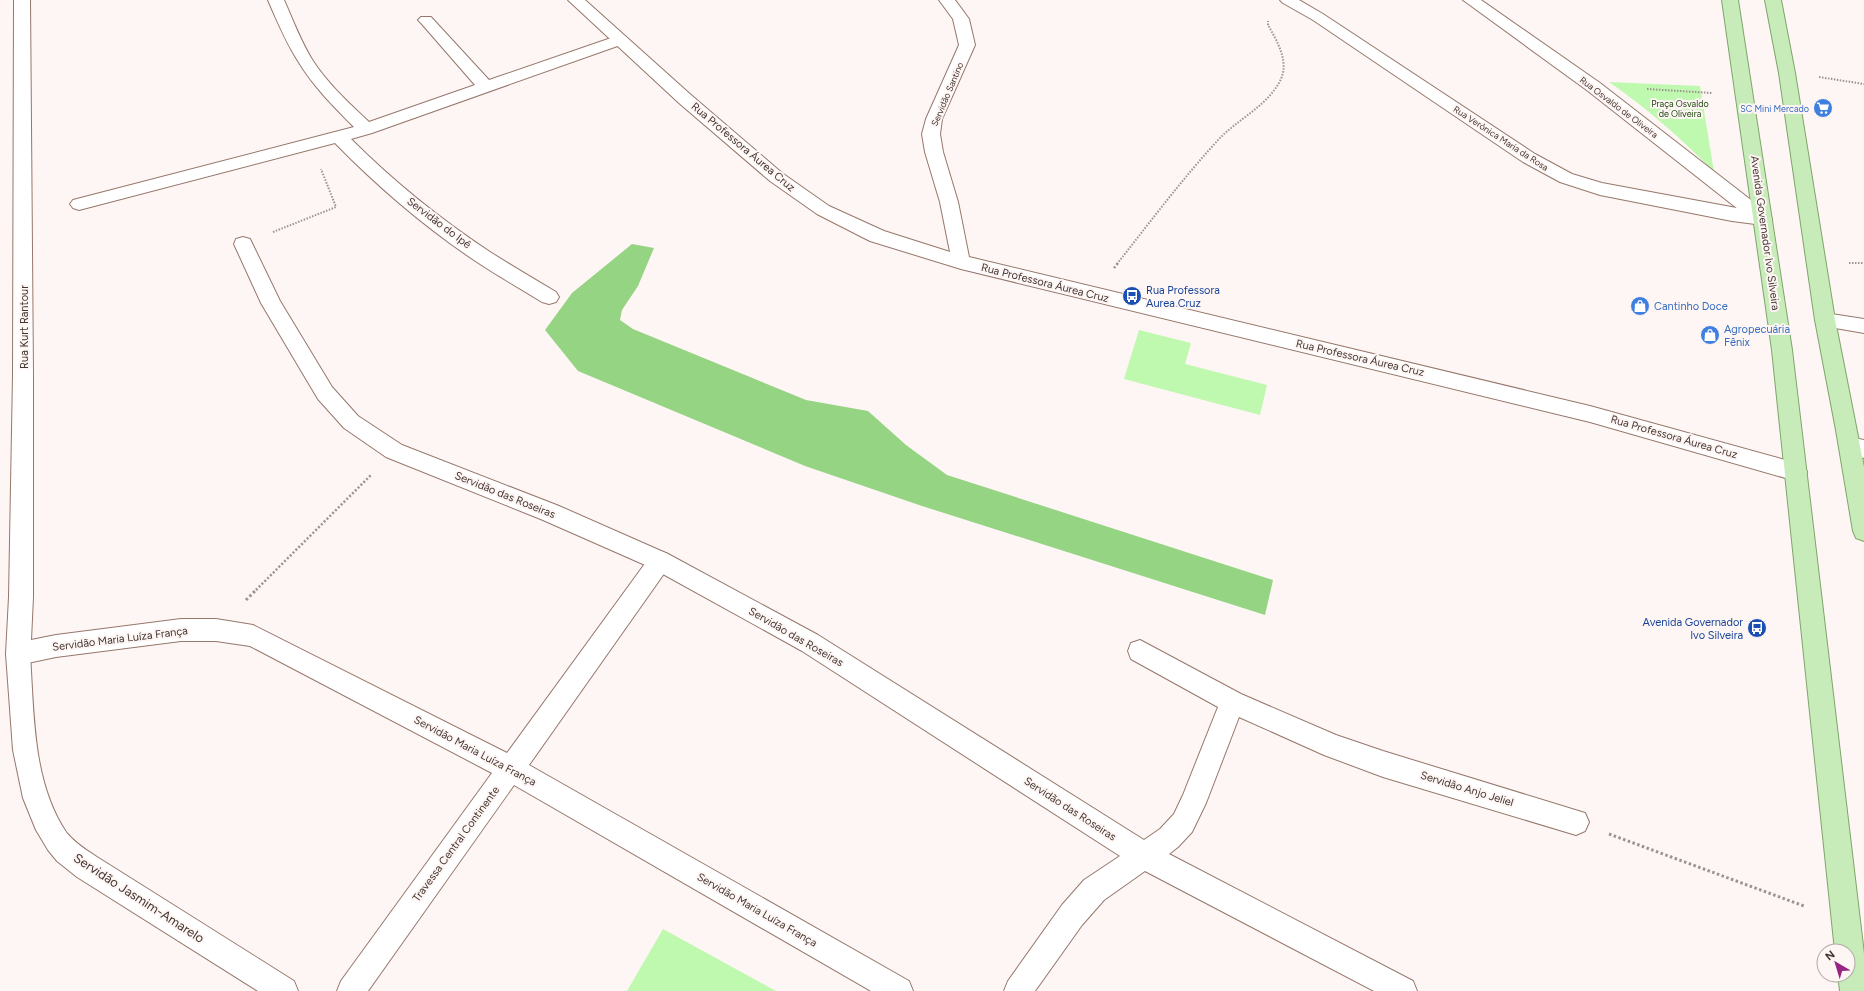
<svg xmlns="http://www.w3.org/2000/svg" width="1864" height="991" font-family="Figtree,sans-serif">
  <style>
    .green { fill: #bff8af }
    .forest { fill: #95d483 }
    .lines { fill: none; stroke-linecap: round; stroke-linejoin: round }
    .service-casing { stroke: #96776b; stroke-width: 2 }
    .minor-casing { stroke: #96776b; stroke-width: 2 }
    .primary-casing { stroke: #81a46c; stroke-width: 2 }
    .path-far2 { stroke: #9d928f; stroke-width: 2; stroke-dasharray: 1.5 1.5; stroke-linecap: butt }
    .path-far1 { stroke: #9d928f; stroke-width: 2.5; stroke-dasharray: 2 2; stroke-linecap: butt }
    .path { stroke: #9d928f; stroke-width: 3; stroke-dasharray: 2.5 2.5; stroke-linecap: butt }
    .service { fill: #fff; fill-rule: evenodd }
    .minor { fill: #fff; fill-rule: evenodd }
    .primary { fill: #c7ecb9; fill-rule: evenodd }
    .labels { text-anchor: middle; dominant-baseline: central; stroke-width: 4; stroke-linejoin: round; paint-order: stroke }
    .far-street-label { font-size: 9px; fill: #433631; stroke: #fef6f4 }
    .far-park-label { font-size: 9px; fill: #1d450e; stroke: #fef6f4 }
    .far-shop-label { font-size: 9px; fill: #366cbe; stroke: #fef6f4; text-anchor: end }
    .street-label { font-size: 11px; fill: #433631; stroke: #fef6f4 }
    .transit-label { font-size: 11px; fill: #164399; stroke: #fef6f4; text-anchor: start }
    .shop-label { font-size: 11px; fill: #366cbe; stroke: #fef6f4; text-anchor: start }
    .near-street-label { font-size: 13px; fill: #433631; stroke: #fef6f4 }
  </style>
  <rect width="100%" height="100%" fill="#fef6f4"/>
  <!-- green -->
  <g class="green">
    <path d="M1609,82L1700,86L1714,172C1682,139 1647,108 1609,82Z"/>
    <path d="M1139,330L1191,343L1185,364L1267,385L1260,415L1124,379Z"/>
    <path d="M663,929L776,991H627Z"/>
  </g>
  <!-- forest -->
  <path class="forest" d="M632,244L654,248L638,286L622,310L620,320L633,329L806,400L868,411L906,445L947,475L1273,580L1265,615L922,506L805,466L578,371L545,330L572,293Z"/>
  <g class="lines">
    <defs>
      <g id="service">
        <path d="M268,0H284C293,20 301,42 313,61C328,84 349,103 369,122L475,85L421,23L418,20L421,17H431L489,80L614,37L620,35L626,37L628,40L626,43L372,133L351,139C393,181 440,219 490,252C512,266 534,279 556,292L559,297L556,302L549,304L542,302C521,289 498,276 477,262C426,228 378,187 335,143L79,210L73,208L70,204L73,200L354,127C333,106 313,86 298,61C286,42 277,21 268,0Z"/>
        <path d="M1280,0H1299L1323,14L1535,154L1572,174L1602,183L1769,214L1772,219L1769,224L1763,225L1732,221L1600,195L1560,182L1523,162L1313,20L1283,3Z"/>
        <path d="M243,237L250,239L280,301L332,387L358,416L402,445L559,506L668,554L818,635L1144,840L1160,829L1174,814L1183,795L1218,707L1131,659L1128,651L1131,643L1140,640L1241,694L1336,735L1383,751L1585,813L1589,822L1585,831L1576,835L1383,777L1324,755L1239,717L1206,803L1192,832L1178,847L1169,854L1413,981L1417,991H1374L1145,871L1104,900L1082,925L1035,991H1004L1008,981L1062,905L1084,880L1120,856L802,651L652,568L543,520L386,457L344,428L318,399L261,303L234,244L236,239Z"/>
        <path d="M1825,313L1864,319V333L1818,325L1815,320L1818,315Z"/>
        <path d="M1850,437L1864,440V458L1842,452L1839,446L1842,440Z"/>
        <path d="M18,643L27,646L30,654C34,712 32,781 66,832C74,842 86,850 97,857L294,981L298,991H258L77,877L57,861L48,850L36,830L23,798L13,750L6,654L9,646Z"/>
      </g>
      <g id="minor">
        <path d="M14,0H30L33,375V597L31,640L56,635L181,619H216L253,625L507,753L652,554L660,551L668,554L671,561L668,568L529,765L909,981L913,991H871L514,785L368,991H337L341,981L492,773L250,646L216,641H181L56,657L18,665L9,662L6,654L9,597L13,375Z"/>
        <path d="M568,0H585L691,95L782,173L829,206L884,231L950,252L940,202L925,152L922,134L926,119L959,45L953,19L939,0H955L969,19L975,45L942,119L940,134L943,152L958,202L969,257L1590,406L1796,463L1804,466L1807,472L1804,478L1796,481L1590,422L961,269L870,241L817,214L770,181L679,103Z"/>
        <path d="M1463,0H1481L1600,83L1769,214L1772,219L1769,224L1763,225L1757,224L1588,91Z"/>
      </g>
      <g id="primary">
        <path d="M1722,0H1738L1792,350L1864,954V991H1840L1838,975H1848V951H1835L1772,350Z"/>
        <path d="M1765,0H1781L1795,73L1835,320L1864,467V541L1856,538L1853,531L1836,430L1815,320L1779,73Z"/>
      </g>
    </defs>
    <!-- service casing -->
    <use href="#service" class="service-casing"/>
    <!-- minor casing -->
    <use href="#minor" class="minor-casing"/>
    <!-- primary casing -->
    <use href="#primary" class="primary-casing"/>
    <!-- path-far2 -->
    <g class="path-far2">
      <path d="M1819,77L1864,84"/>
      <path d="M1647,89L1712,93"/>
      <path d="M273,232L336,207L321,169"/>
      <path d="M1849,263H1864"/>
      <path d="M1117,264C1150,222 1183,178 1219,139C1238,119 1269,105 1281,79C1289,61 1277,41 1268,25V21"/>
    </g>
    <!-- path-far1 -->
    <g class="path-far1">
      <path d="M1114,268L1118,263"/>
      <path d="M256,590L371,475"/>
    </g>
    <!-- path -->
    <g class="path">
      <path d="M246,600L257,589"/>
      <path d="M1609,834L1804,906"/>
    </g>
    <!-- service -->
    <use href="#service" class="service"/>
    <!-- minor -->
    <use href="#minor" class="minor"/>
    <!-- primary -->
    <use href="#primary" class="primary"/>
  </g>
  <!-- icons -->
  <defs>
    <symbol id="supermarket-disc" viewBox="-11 -11 22 22"><circle r="9.5" fill="#3f7fe0" stroke="#fef6f4"/><path d="M-6-5.5h2.5l.6 2H6L4.5 2H-2.5L-4.4-4H-6ZM-1.5 3.2a1.3 1.3 0 1 0 .1 0ZM3 3.2a1.3 1.3 0 1 0 .1 0Z" fill="#fff"/></symbol>
    <symbol id="bus-disc" viewBox="-11 -11 22 22"><circle r="9.5" fill="#1a4fb4" stroke="#fef6f4"/><path d="M-5-6H5V4H4V6H2V4H-2V6H-4V4H-5ZM-3.5-4V0h7V-4ZM-3.5 1.2v1.5H-2V1.2ZM2 1.2v1.5H3.5V1.2Z" fill="#fff"/></symbol>
    <symbol id="shop-disc" viewBox="-11 -11 22 22"><circle r="9.5" fill="#3f7fe0" stroke="#fef6f4"/><path d="M-5-2.5h2.3a2.7 3.5 0 0 1 5.4 0H5L5.5 6h-11ZM-1.5-2.5h3a1.5 2.3 0 0 0-3 0Z" fill="#fff"/></symbol>
  </defs>
  <g fill-rule="evenodd">
    <use href="#supermarket-disc" x="1812" y="97" width="22" height="22"/>
    <use href="#bus-disc" x="1121" y="285" width="22" height="22"/>
    <use href="#shop-disc" x="1629" y="295" width="22" height="22"/>
    <use href="#shop-disc" x="1699" y="324" width="22" height="22"/>
    <use href="#bus-disc" x="1746" y="617" width="22" height="22"/>
  </g>
  <g class="labels">
    <!-- far-street labels -->
    <g class="far-street-label">
      <text transform="translate(947 94) rotate(-67)">Servidão Santino</text>
      <text transform="translate(1619 107) rotate(37)">Rua Osvaldo de Oliveira</text>
      <text transform="translate(1501 138) rotate(33)">Rua Verônica Maria da Rosa</text>
    </g>
    <!-- far-park labels -->
    <g class="far-park-label">
      <text x="1680" y="103">Praça Osvaldo<tspan x="1680" dy="10">de Oliveira</tspan></text>
    </g>
    <!-- far-shop labels -->
    <g class="far-shop-label">
      <text x="1809" y="108">SC Mini Mercado</text>
    </g>
    <!-- street labels -->
    <g class="street-label">
      <text transform="translate(743 147) rotate(40)">Rua Professora Áurea Cruz</text>
      <text transform="translate(439 223) rotate(37)">Servidão do Ipê</text>
      <text transform="translate(1765 233) rotate(82)">Avenida Governador Ivo Silveira</text>
      <text transform="translate(1045 283) rotate(14)">Rua Professora Áurea Cruz</text>
      <text transform="translate(24 327) rotate(-90)">Rua Kurt Rantour</text>
      <text transform="translate(1360 358) rotate(13)">Rua Professora Áurea Cruz</text>
      <text transform="translate(1674 437) rotate(16)">Rua Professora Áurea Cruz</text>
      <text transform="translate(505 495) rotate(22)">Servidão das Roseiras</text>
      <text transform="translate(796 637) rotate(30)">Servidão das Roseiras</text>
      <text transform="translate(120 639) rotate(-7)">Servidão Maria Luíza França</text>
      <text transform="translate(475 751) rotate(28)">Servidão Maria Luíza França</text>
      <text transform="translate(1467 789) rotate(17)">Servidão Anjo Jeliel</text>
      <text transform="translate(1070 809) rotate(33)">Servidão das Roseiras</text>
      <text transform="translate(456 844) rotate(-54)">Travessa Central Continente</text>
      <text transform="translate(757 910) rotate(30)">Servidão Maria Luíza França</text>
    </g>
    <!-- transit labels -->
    <g class="transit-label">
      <text x="1146" y="290">Rua Professora<tspan x="1146" dy="13">Aurea Cruz</tspan></text>
      <text x="1743" y="622" text-anchor="end">Avenida Governador<tspan x="1743" dy="13">Ivo Silveira</tspan></text>
    </g>
    <!-- shop labels -->
    <g class="shop-label">
      <text x="1654" y="306">Cantinho Doce</text>
      <text x="1724" y="329">Agropecuária<tspan x="1724" dy="13">Fênix</tspan></text>
    </g>
    <!-- near-street labels -->
    <g class="near-street-label">
      <text transform="translate(139 898) rotate(33)">Servidão Jasmim-Amarelo</text>
    </g>
  </g>
  <!-- north arrow -->
  <g transform="translate(1836 963) rotate(322)"><circle r="19" fill="#fef6f4" stroke="#b3a9a6"/>
  <path d="M0-3L7 15L0 10L-7 15Z" fill="#972482"/>
  <text y="-6" font-size="11" font-weight="bold" text-anchor="middle" fill="#433631">N</text>
  </g>
</svg>
